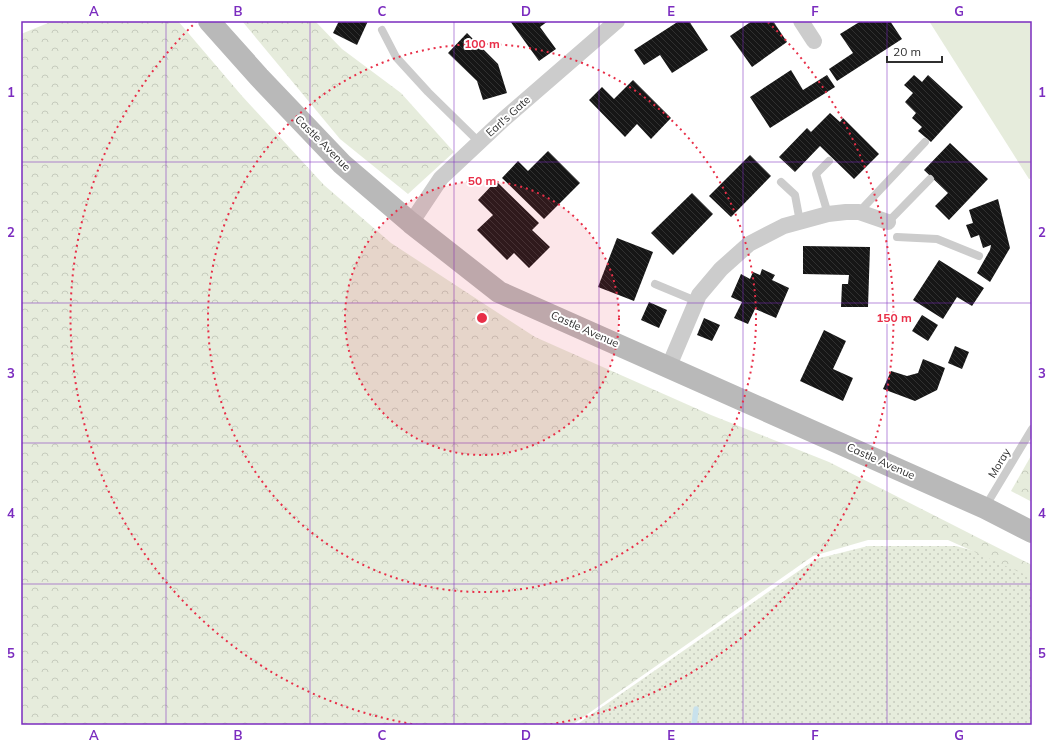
<svg xmlns="http://www.w3.org/2000/svg" width="1053" height="746" font-family="Mulish,sans-serif">
  <style>
    .grass { fill: url(#grass-dots) }
    .forest { fill: url(#forest-crowns) }
    .park { fill: #e6ecdc }
    .lines { fill: none; stroke-linecap: round; stroke-linejoin: round }
    .stream { stroke: #c8e1ec; stroke-width: 5.5 }
    .building { fill: url(#building-back-hatch) }
    .lane { stroke: #ccc; stroke-width: 8 }
    .street { stroke: #ccc; stroke-width: 16 }
    .secondary { stroke: #b9b9b9; stroke-width: 22 }
    .grid { fill: none; stroke: #7b2cbf; stroke-width: 1; stroke-opacity: 0.55 }
    .ring { fill: none; stroke: #e82f48; stroke-width: 2; stroke-dasharray: 2 4 }
    .labels { text-anchor: middle; dominant-baseline: central; stroke-width: 4; stroke-linejoin: round; paint-order: stroke }
    .street-label { font-size: 11px; fill: #2f2f2f; stroke: #fff }
    .centre { fill: #e82f48; stroke: #fff; stroke-width: 2 }
    .ring-label { font-size: 12px; text-anchor: middle; font-weight: bold; fill: #e82f48; stroke: #fff; stroke-width: 4; stroke-linejoin: round; paint-order: stroke }
    .neatline { fill: none; stroke: #7b2cbf; stroke-width: 1.5 }
    .grid-label { font-size: 13px; text-anchor: middle; font-weight: bold; fill: #7b2cbf }
  </style>
  <defs>
    <pattern id="grass-dots" width="8" height="8" patternUnits="userSpaceOnUse"><rect width="8" height="8" fill="#e6ecdc"/><path d="M2 2h.1M6 6h.1" fill="none" stroke="#c6cbbd" stroke-width="1.8" stroke-linecap="round"/></pattern>
    <pattern id="forest-crowns" width="20" height="18" patternUnits="userSpaceOnUse"><rect width="20" height="18" fill="#e6ecdc"/><path d="M2 6a3 3 0 1 1 6 0M12 15a3 3 0 1 1 6 0" fill="none" stroke="#c6cbbd"/></pattern>
    <pattern id="building-back-hatch" width="6" height="6" patternUnits="userSpaceOnUse"><rect width="6" height="6" fill="#161616"/><path d="M-1 5l2 2M0 0l6 6M5-1l2 2" fill="none" stroke="#303030"/></pattern>
  </defs>
  <rect width="100%" height="100%" fill="#fff"/>
  <!-- grass -->
  <path class="grass" d="M868,546H956L1032,567V725H576L816,559Z"/>
  <!-- forest -->
  <g class="forest">
    <path d="M53,21H178L242,96L324,185L391,243L535,337L711,415L829,462L1032,565V589L1026,575L948,540H868L813,556L572,725H21V34Z"/>
    <path d="M242,21H315L342,49L401,93L454,152L408,194L340,139Z"/>
    <path d="M1032,454V502L1011,491Z"/>
  </g>
  <!-- park -->
  <path class="park" d="M929,21H1032V178L1029,179Z"/>
  <g class="lines">
    <!-- stream -->
    <path class="stream" d="M694,725L696,709"/>
  </g>
  <!-- building -->
  <g class="building">
    <path d="M339,21H368L357,45L333,33Z"/>
    <path d="M510,21H548L540,27L556,49L539,61Z"/>
    <path d="M679,21H689L708,50L672,73L660,55L644,65L634,50Z"/>
    <path d="M752,21H773L787,42L752,67L730,36Z"/>
    <path d="M861,21H890L902,39L837,81L829,69L853,53L840,34Z"/>
    <path d="M467,33L498,64L507,93L483,100L477,81L448,53Z"/>
    <path d="M791,70L803,90L827,75L835,87L770,128L750,97Z"/>
    <path d="M914,75L922,82L928,75L963,107L931,142L918,131L922,127L912,118L916,113L905,102L913,93L904,85Z"/>
    <path d="M633,80L671,118L651,139L637,124L625,137L589,100L602,87L614,99Z"/>
    <path d="M830,113L840,122L843,118L879,154L854,179L820,146L795,172L779,157L807,128L811,132Z"/>
    <path d="M950,143L988,179L949,220L935,206L948,193L924,170Z"/>
    <path d="M548,151L580,183L544,219L502,178L518,161L528,171Z"/>
    <path d="M750,155L771,176L731,217L709,196Z"/>
    <path d="M496,181L539,223L532,230L550,247L529,268L514,253L507,260L477,230L493,215L478,200Z"/>
    <path d="M692,193L713,214L673,255L651,233Z"/>
    <path d="M998,199L1010,248L990,282L977,273L990,250L991,245L983,248L979,235L971,238L966,225L973,223L969,210Z"/>
    <path d="M617,238L653,252L634,301L598,287Z"/>
    <path d="M803,246L870,247L868,307H841L842,284H848L849,275L803,274Z"/>
    <path d="M939,260L984,288L972,306L957,297L943,319L913,300Z"/>
    <path d="M762,269L775,275L772,280L789,288L776,318L755,309L748,324L734,318L742,302L731,297L741,274L750,279L753,272L760,275Z"/>
    <path d="M649,302L667,310L659,328L641,320Z"/>
    <path d="M922,315L938,325L928,341L912,331Z"/>
    <path d="M704,318L720,325L712,341L697,335Z"/>
    <path d="M824,330L846,341L833,369L853,378L843,401L800,381Z"/>
    <path d="M955,346L969,352L962,369L948,363Z"/>
    <path d="M923,359L945,368L937,390L915,401L883,389L891,371L907,376L918,373Z"/>
  </g>
  <g class="lines">
    <!-- lane -->
    <g class="lane">
      <path d="M382,30L396,57L428,92L479,142"/>
      <path d="M781,182L795,195L800,222"/>
      <path d="M859,212L925,142"/>
      <path d="M828,214L816,174L829,161"/>
      <path d="M888,222L930,179"/>
      <path d="M897,237L937,239L979,256"/>
      <path d="M655,284L696,301"/>
      <path d="M985,507L1032,429"/>
    </g>
    <!-- street -->
    <g class="street">
      <path d="M801,21L814,41"/>
      <path d="M411,223L441,178L504,119L617,21"/>
      <path d="M669,366L699,295L721,269L749,244L784,226L828,214L846,212H859L888,222"/>
    </g>
    <!-- secondary -->
    <path class="secondary" d="M209,21L259,77L342,164L411,223L499,292L985,508L1032,532"/>
  </g>
  <!-- grid -->
  <path class="grid" d="M166,21V725M310,21V725M454,21V725M599,21V725M743,21V725M887,21V725M21,162H1032M21,303H1032M21,443H1032M21,584H1032"/>
  <!-- distance rings -->
  <circle cx="482" cy="318" r="137" fill="#e82f48" fill-opacity=".12"/>
  <g class="ring">
    <circle cx="482" cy="318" r="137"/>
    <circle cx="482" cy="318" r="274"/>
    <path d="M418 725A412 412 0 0 1 196 22M768 22A412 412 0 0 1 546 725"/>
  </g>
  <g class="labels">
    <!-- street labels -->
    <g class="street-label">
      <text transform="translate(508 116) rotate(-42)">Earl's Gate</text>
      <text transform="translate(323 143) rotate(45)">Castle Avenue</text>
      <text transform="translate(585 329) rotate(24)">Castle Avenue</text>
      <text transform="translate(881 461) rotate(24)">Castle Avenue</text>
      <text transform="translate(999 463) rotate(-59)">Moray</text>
    </g>
  </g>
  <circle cx="482" cy="318" r="6" class="centre"/>
  <g class="ring-label">
    <text x="482" y="48">100 m</text>
    <text x="482" y="185">50 m</text>
    <text x="894" y="322">150 m</text>
  </g>
  <!-- border -->
  <rect width="1053" height="746" fill="none" stroke="#ffffff" stroke-width="44"/>
  <!-- scale -->
  <path d="M887 56v6h55v-6" fill="none" stroke="#2f2f2f" stroke-width="2"/>
  <text x="893" y="56" font-size="12" fill="#2f2f2f" stroke="#ffffff" stroke-width="3" paint-order="stroke">20 m</text>
  <rect x="22" y="22" width="1009" height="702" class="neatline"/>
  <g class="grid-label">
    <text x="94" y="16">A</text>
    <text x="238" y="16">B</text>
    <text x="382" y="16">C</text>
    <text x="526" y="16">D</text>
    <text x="671" y="16">E</text>
    <text x="815" y="16">F</text>
    <text x="959" y="16">G</text>
    <text x="11" y="97">1</text>
    <text x="1042" y="97">1</text>
    <text x="11" y="237">2</text>
    <text x="1042" y="237">2</text>
    <text x="11" y="378">3</text>
    <text x="1042" y="378">3</text>
    <text x="11" y="518">4</text>
    <text x="1042" y="518">4</text>
    <text x="11" y="658">5</text>
    <text x="1042" y="658">5</text>
    <text x="94" y="740">A</text>
    <text x="238" y="740">B</text>
    <text x="382" y="740">C</text>
    <text x="526" y="740">D</text>
    <text x="671" y="740">E</text>
    <text x="815" y="740">F</text>
    <text x="959" y="740">G</text>
  </g>
</svg>
